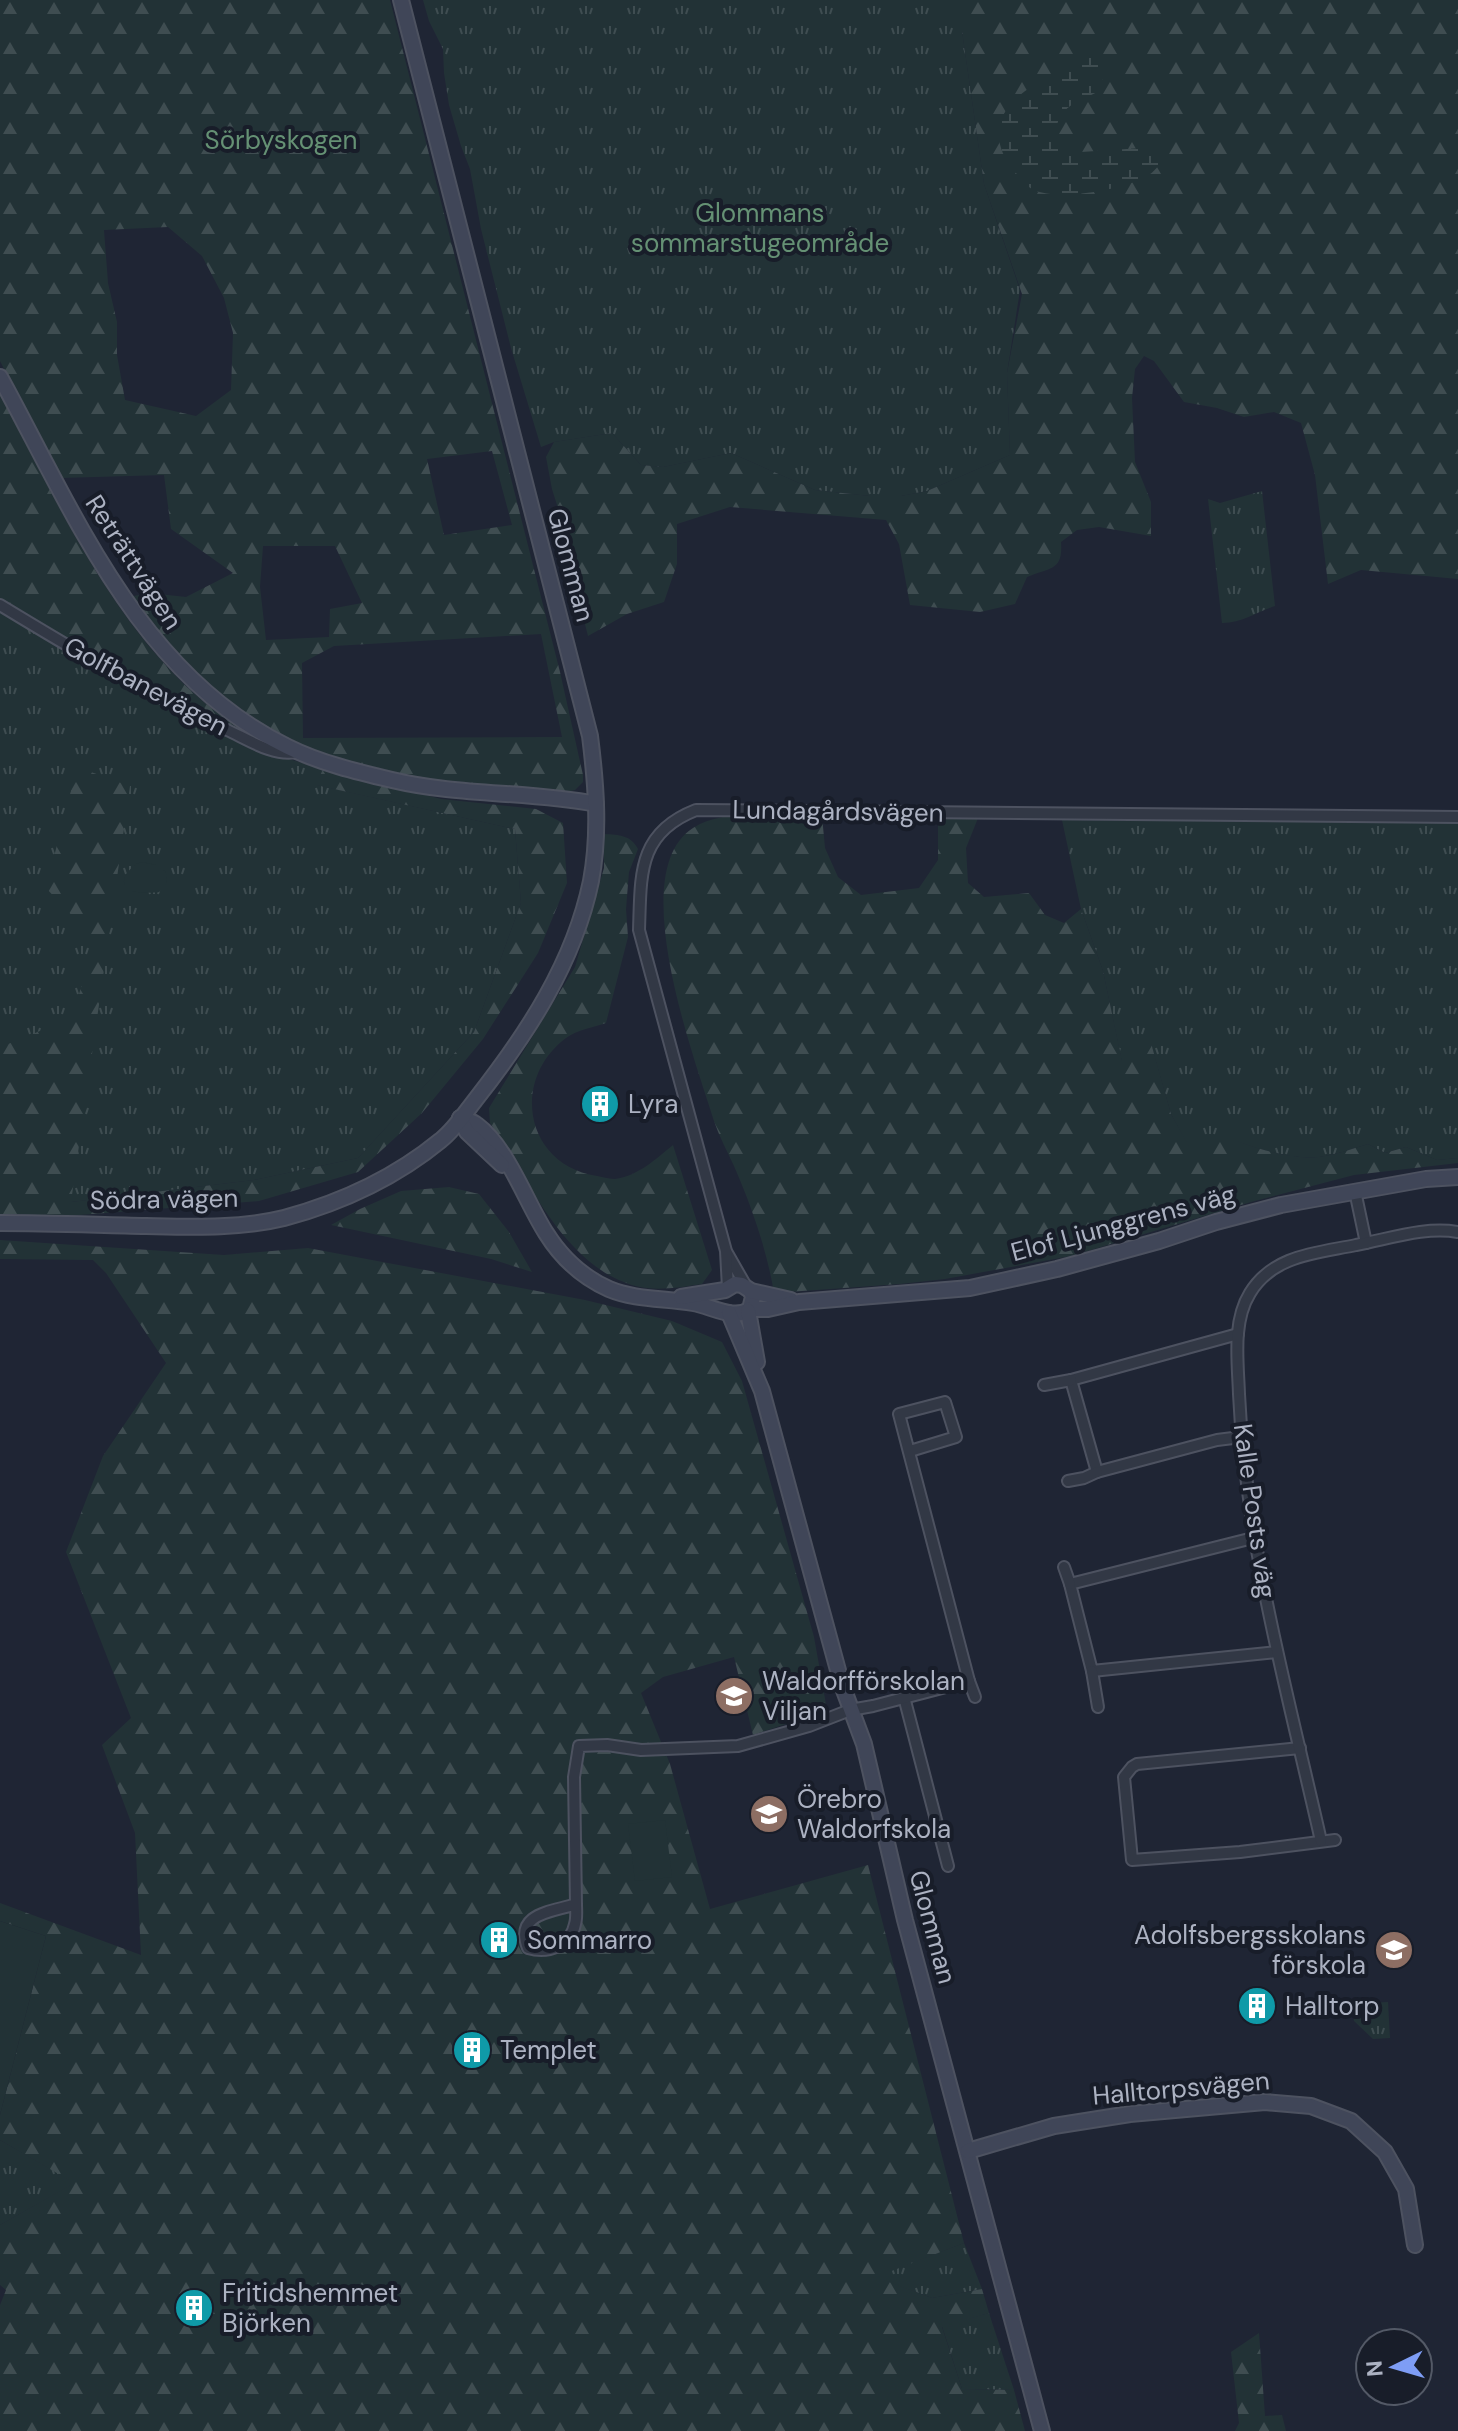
<svg xmlns="http://www.w3.org/2000/svg" width="1458" height="2431" font-family="'DM Sans',sans-serif">
  <style>
    .grass { fill: url(#grass-tufts) }
    .forest { fill: url(#forest-firs); fill-rule: evenodd }
    .wetland { fill: url(#wetland-marsh) }
    .pitch { fill: #223236 }
    .lines { fill: none; stroke-linecap: round; stroke-linejoin: round }
    .street-casing { stroke: #4d5260; stroke-width: 14 }
    .secondary-casing { stroke: #4d5260; stroke-width: 18 }
    .street { stroke: #323845; stroke-width: 10 }
    .secondary { stroke: #404658; stroke-width: 14 }
    .labels { text-anchor: middle; dominant-baseline: central; stroke-width: 8; stroke-linejoin: round; paint-order: stroke }
    .park-label { font-size: 26px; fill: #659174; stroke: #181d29 }
    .street-label { font-size: 26px; fill: #acb2c2; stroke: #181d29 }
    .poi-label { font-size: 26px; fill: #acb2c2; stroke: #181d29; text-anchor: start }
  </style>
  <defs>
    <pattern id="grass-tufts" width="24" height="20" patternUnits="userSpaceOnUse" patternTransform="scale(2)"><rect width="24" height="20" fill="#223236"/><path d="M3 7l-1-3M5 7V3M7 7l1-3M15 17l-1-3M17 17v-4M19 17l1-3" fill="none" stroke="#3f4d51"/></pattern>
    <pattern id="forest-firs" width="22" height="20" patternUnits="userSpaceOnUse" patternTransform="scale(2)"><rect width="22" height="20" fill="#223236"/><path d="M5 1l3.5 6h-7zM16 11l3.5 6h-7z" fill="#3f4d51"/></pattern>
    <pattern id="wetland-marsh" width="20" height="14" patternUnits="userSpaceOnUse" patternTransform="scale(2)"><rect width="20" height="14" fill="#223236"/><path d="M1 5h8M5 5V1M11 12h8M15 12V8" fill="none" stroke="#3f4d51"/></pattern>
  </defs>
  <rect width="100%" height="100%" fill="#1f2534"/>
  <!-- grass -->
  <g class="grass">
    <path d="M423,0H962V31L984,184L1020,290L1007,373L1010,455L927,491L901,496H870L815,490L731,453L663,467L641,465L612,433L554,442L541,447L511,348L481,229L470,169L461,146L449,105L444,73L443,49L429,21Z"/>
    <path d="M1262,491L1275,606C1256,612 1243,623 1222,623L1208,499L1220,503Z"/>
    <path d="M0,599L65,640L265,752L323,769L317,785L515,829L521,903L474,1032L358,1158L254,1180L71,1202L0,1201Z"/>
    <path d="M1062,820L1458,823V1158L1437,1160L1406,1147L1385,1153L1368,1144C1352,1149 1335,1155 1319,1157C1288,1160 1248,1146 1220,1135L1189,1147L1171,1114L1151,1044L1122,1062L1103,971L1081,909Z"/>
    <path d="M1388,2002L1390,2038L1373,2039L1354,2021L1352,2004Z"/>
    <path d="M0,2140L75,2183L0,2225Z"/>
    <path d="M964,2243L982,2289L932,2298L874,2277Z"/>
    <path d="M989,2313L1014,2390L962,2389L942,2326Z"/>
  </g>
  <!-- forest -->
  <g class="forest">
    <path d="M0,0H390L560,672L583,775V782L575,790L559,794L463,787L350,766L292,746L239,712L176,656L129,597L149,593L186,597L233,573L171,529L164,475L60,478L0,361ZM168,227L202,256L224,298L233,333L231,390L196,416L125,400L117,355V322L108,283L104,230ZM492,451L512,525L444,535L427,459ZM263,546H335L362,603L330,609L329,637L266,640L260,587ZM541,634L562,737L303,738L302,663L334,646Z"/>
    <path d="M962,0H1458V579L1361,570L1328,584L1315,475L1301,423L1274,412L1244,417L1217,408L1184,402L1154,361L1144,356L1135,369L1132,398L1135,462L1151,502V536L1099,527L1077,530L1061,542C1063,571 1051,567 1027,577L1015,604L980,612L910,605L899,544L886,520L730,507L677,524V564L664,602L627,614L588,636L575,584L562,521L552,489L546,457L554,442L612,433L641,465L663,467L731,453L815,490L870,496H901L927,491L1010,455L1007,373L1022,294L984,184L962,31Z"/>
    <path d="M0,395C56,499 107,616 197,696C221,718 252,732 280,748C238,739 201,715 164,694C108,664 54,633 0,599Z"/>
    <path d="M77,767L130,786L71,1202L254,1180L358,1158L474,1032L521,903L515,829L316,785L323,769L441,799L536,809L563,823L567,883L538,953L483,1039L422,1113L358,1172L259,1201L67,1216L0,1214V1034L8,1044L72,1018L95,940L46,888Z"/>
    <path d="M794,815L822,816L825,848L838,877L861,895L919,888L938,860V816L978,818L966,848L968,883L984,897L1029,893L1045,915L1064,923L1081,909L1103,971L1122,1061L1151,1043L1171,1114L1189,1146L1220,1134C1248,1146 1288,1160 1319,1157C1335,1155 1352,1149 1368,1144L1385,1153L1406,1147L1437,1160L1458,1158V1163L1354,1175L1251,1202L1071,1256L945,1279L900,1284L774,1293C767,1250 751,1205 734,1166C727,1151 719,1136 714,1121C695,1059 624,872 693,828C721,810 763,816 794,815Z"/>
    <path d="M604,834C619,835 631,835 638,849L629,872L626,909L628,937L606,1023C594,1027 577,1030 566,1038C510,1080 525,1165 597,1176C603,1177 610,1179 615,1179C638,1176 656,1159 673,1145L712,1270L702,1284C683,1287 659,1291 640,1287C566,1271 529,1180 490,1123L489,1108L575,967L604,868Z"/>
    <path d="M449,1187L479,1194L509,1232L532,1272L491,1259L331,1225L360,1209L401,1191Z"/>
    <path d="M0,1240L224,1255L308,1248L585,1300L672,1321L722,1342L742,1381L814,1637L827,1710L753,1735L734,1657L663,1677L641,1693L670,1764L710,1909L868,1865L964,2243L876,2277L932,2298L982,2289L989,2313L942,2327L962,2389L1014,2390L1025,2431H0V2305L6,2290L0,2285V2225L74,2183L0,2140V2115L46,1936L0,1921V1903L141,1955L135,1833L102,1745L131,1718L66,1552L103,1456L166,1363L106,1273L93,1260L0,1259Z"/>
    <path d="M1259,2333L1265,2416L1282,2415L1286,2431H1235L1239,2423L1231,2352Z"/>
  </g>
  <!-- wetland -->
  <path class="wetland" d="M1091,57L1106,65L1099,91C1073,105 1057,106 1055,138L1081,152L1157,147L1165,159C1159,164 1154,173 1147,176C1124,190 1058,201 1034,190C1027,187 1021,179 1016,173C985,137 998,106 1036,84C1054,73 1071,59 1091,57Z"/>
  <!-- pitch -->
  <g class="pitch">
    <path d="M142,862L156,865L165,871C169,880 167,886 159,892C152,893 139,893 132,891C114,884 130,865 142,862Z"/>
    <path d="M665,1820L672,1877L635,1881L628,1824Z"/>
    <path d="M0,1921L46,1936L0,2115Z"/>
  </g>
  <g class="lines">
    <defs>
      <g id="street">
        <path d="M0,605C74,650 148,694 227,730C247,739 274,757 296,752"/>
        <path d="M1355,1191L1366,1243"/>
        <path d="M727,1253L747,1288"/>
        <path d="M728,1288L726,1251L639,930C641,875 637,833 696,810L1458,817"/>
        <path d="M1238,1334L1071,1380L1097,1472L1217,1440L1241,1437"/>
        <path d="M1044,1385L1071,1380"/>
        <path d="M1068,1481L1084,1478L1097,1472"/>
        <path d="M1253,1538L1070,1584L1092,1671L1277,1652"/>
        <path d="M1064,1567L1070,1584"/>
        <path d="M1092,1671L1098,1707"/>
        <path d="M969,1681L975,1697"/>
        <path d="M904,1697L948,1866"/>
        <path d="M1300,1748L1137,1764L1132,1767L1124,1777L1132,1860L1240,1852L1335,1840"/>
        <path d="M1321,1841C1288,1694 1246,1546 1239,1394C1238,1362 1232,1322 1250,1293C1273,1255 1317,1253 1356,1245C1389,1239 1425,1226 1458,1232"/>
        <path d="M576,1904C576,1910 577,1918 575,1924C571,1946 548,1954 528,1948C514,1912 554,1912 576,1904L574,1777L579,1746L607,1745L641,1750L738,1746L809,1726L850,1710L873,1706L969,1681L899,1414L945,1402L956,1437L910,1451"/>
      </g>
      <g id="secondary">
        <path d="M0,377C75,514 139,675 288,747C320,763 358,772 392,780C459,796 529,791 596,804"/>
        <path d="M460,1118C466,1120 473,1121 477,1125C507,1147 526,1202 546,1233C561,1257 582,1277 609,1289C635,1300 665,1298 693,1303C711,1306 735,1321 750,1309L753,1297L751,1291"/>
        <path d="M460,1118L467,1132L502,1165"/>
        <path d="M0,1223C49,1223 97,1225 146,1226C192,1227 239,1229 284,1218C340,1203 396,1177 441,1140C455,1129 465,1113 476,1099C527,1034 574,963 591,881C600,833 596,784 590,736L401,0"/>
        <path d="M681,1297L725,1290L735,1284L742,1285L751,1291L791,1300"/>
        <path d="M750,1309H768L799,1302L970,1288L1057,1269L1159,1241L1216,1222L1281,1205L1426,1179L1458,1177"/>
        <path d="M748,1311L757,1362"/>
        <path d="M729,1313L762,1391L842,1685L864,1744L905,1920L1042,2431"/>
        <path d="M968,2151L1054,2126L1130,2114L1265,2102L1311,2106L1351,2121L1385,2152L1406,2189L1415,2245"/>
      </g>
    </defs>
    <!-- street casing -->
    <use href="#street" class="street-casing"/>
    <!-- secondary casing -->
    <use href="#secondary" class="secondary-casing"/>
    <!-- street -->
    <use href="#street" class="street"/>
    <!-- secondary -->
    <use href="#secondary" class="secondary"/>
  </g>
  <!-- icons -->
  <defs>
    <symbol id="building-disc" viewBox="-11 -11 22 22"><circle r="9.5" fill="#0f9aa8" stroke="#181d29"/><path d="M-4-6H4V6H1V3H-1V6H-4ZM-2.5-4.3h1.7v1.8h-1.7ZM.8-4.3h1.7v1.8H.8ZM-2.5-1h1.7V.8h-1.7ZM.8-1h1.7V.8H.8Z" fill="#fff"/></symbol>
    <symbol id="school-disc" viewBox="-11 -11 22 22"><circle r="9.5" fill="#8d6e63" stroke="#181d29"/><path d="M0-5L7-2L0 1L-7-2ZM-4 1L0 2.5L4 1V4Q0 6-4 4Z" fill="#fff"/></symbol>
  </defs>
  <g fill-rule="evenodd">
    <use href="#building-disc" x="578" y="1082" width="44" height="44"/>
    <use href="#school-disc" x="712" y="1674" width="44" height="44"/>
    <use href="#school-disc" x="747" y="1792" width="44" height="44"/>
    <use href="#building-disc" x="477" y="1918" width="44" height="44"/>
    <use href="#school-disc" x="1372" y="1928" width="44" height="44"/>
    <use href="#building-disc" x="1235" y="1984" width="44" height="44"/>
    <use href="#building-disc" x="450" y="2028" width="44" height="44"/>
    <use href="#building-disc" x="172" y="2286" width="44" height="44"/>
  </g>
  <g class="labels">
    <!-- park labels -->
    <g class="park-label">
      <text x="281" y="140">Sörbyskogen</text>
      <text x="760" y="213">Glommans<tspan x="760" dy="30">sommarstugeområde</tspan></text>
    </g>
    <!-- street labels -->
    <g class="street-label">
      <text transform="translate(134 562) rotate(57)">Reträttvägen</text>
      <text transform="translate(571 565) rotate(75)">Glomman</text>
      <text transform="translate(146 686) rotate(28)">Golfbanevägen</text>
      <text transform="translate(838 811) rotate(1)">Lundagårdsvägen</text>
      <text transform="translate(164 1199) rotate(-1)">Södra vägen</text>
      <text transform="translate(1123 1223) rotate(-15)">Elof Ljunggrens väg</text>
      <text transform="translate(1255 1511) rotate(82)">Kalle Posts väg</text>
      <text transform="translate(933 1927) rotate(75)">Glomman</text>
      <text transform="translate(1181 2088) rotate(-5)">Halltorpsvägen</text>
    </g>
    <!-- poi labels -->
    <g class="poi-label">
      <text x="628" y="1104">Lyra</text>
      <text x="762" y="1681">Waldorfförskolan<tspan x="762" dy="30">Viljan</tspan></text>
      <text x="797" y="1799">Örebro<tspan x="797" dy="30">Waldorfskola</tspan></text>
      <text x="1366" y="1935" text-anchor="end">Adolfsbergsskolans<tspan x="1366" dy="30">förskola</tspan></text>
      <text x="527" y="1940">Sommarro</text>
      <text x="1285" y="2006">Halltorp</text>
      <text x="500" y="2050">Templet</text>
      <text x="222" y="2293">Fritidshemmet<tspan x="222" dy="30">Björken</tspan></text>
    </g>
  </g>
  <!-- north arrow -->
  <g transform="translate(1394 2367) rotate(265)"><circle r="38" fill="#181d29" stroke="#535966" stroke-width="2"/>
  <path d="M0-6L14 30L0 20L-14 30Z" fill="#7e9df5"/>
  <text y="-12" font-size="22" font-weight="bold" text-anchor="middle" fill="#acb2c2">N</text>
  </g>
</svg>
